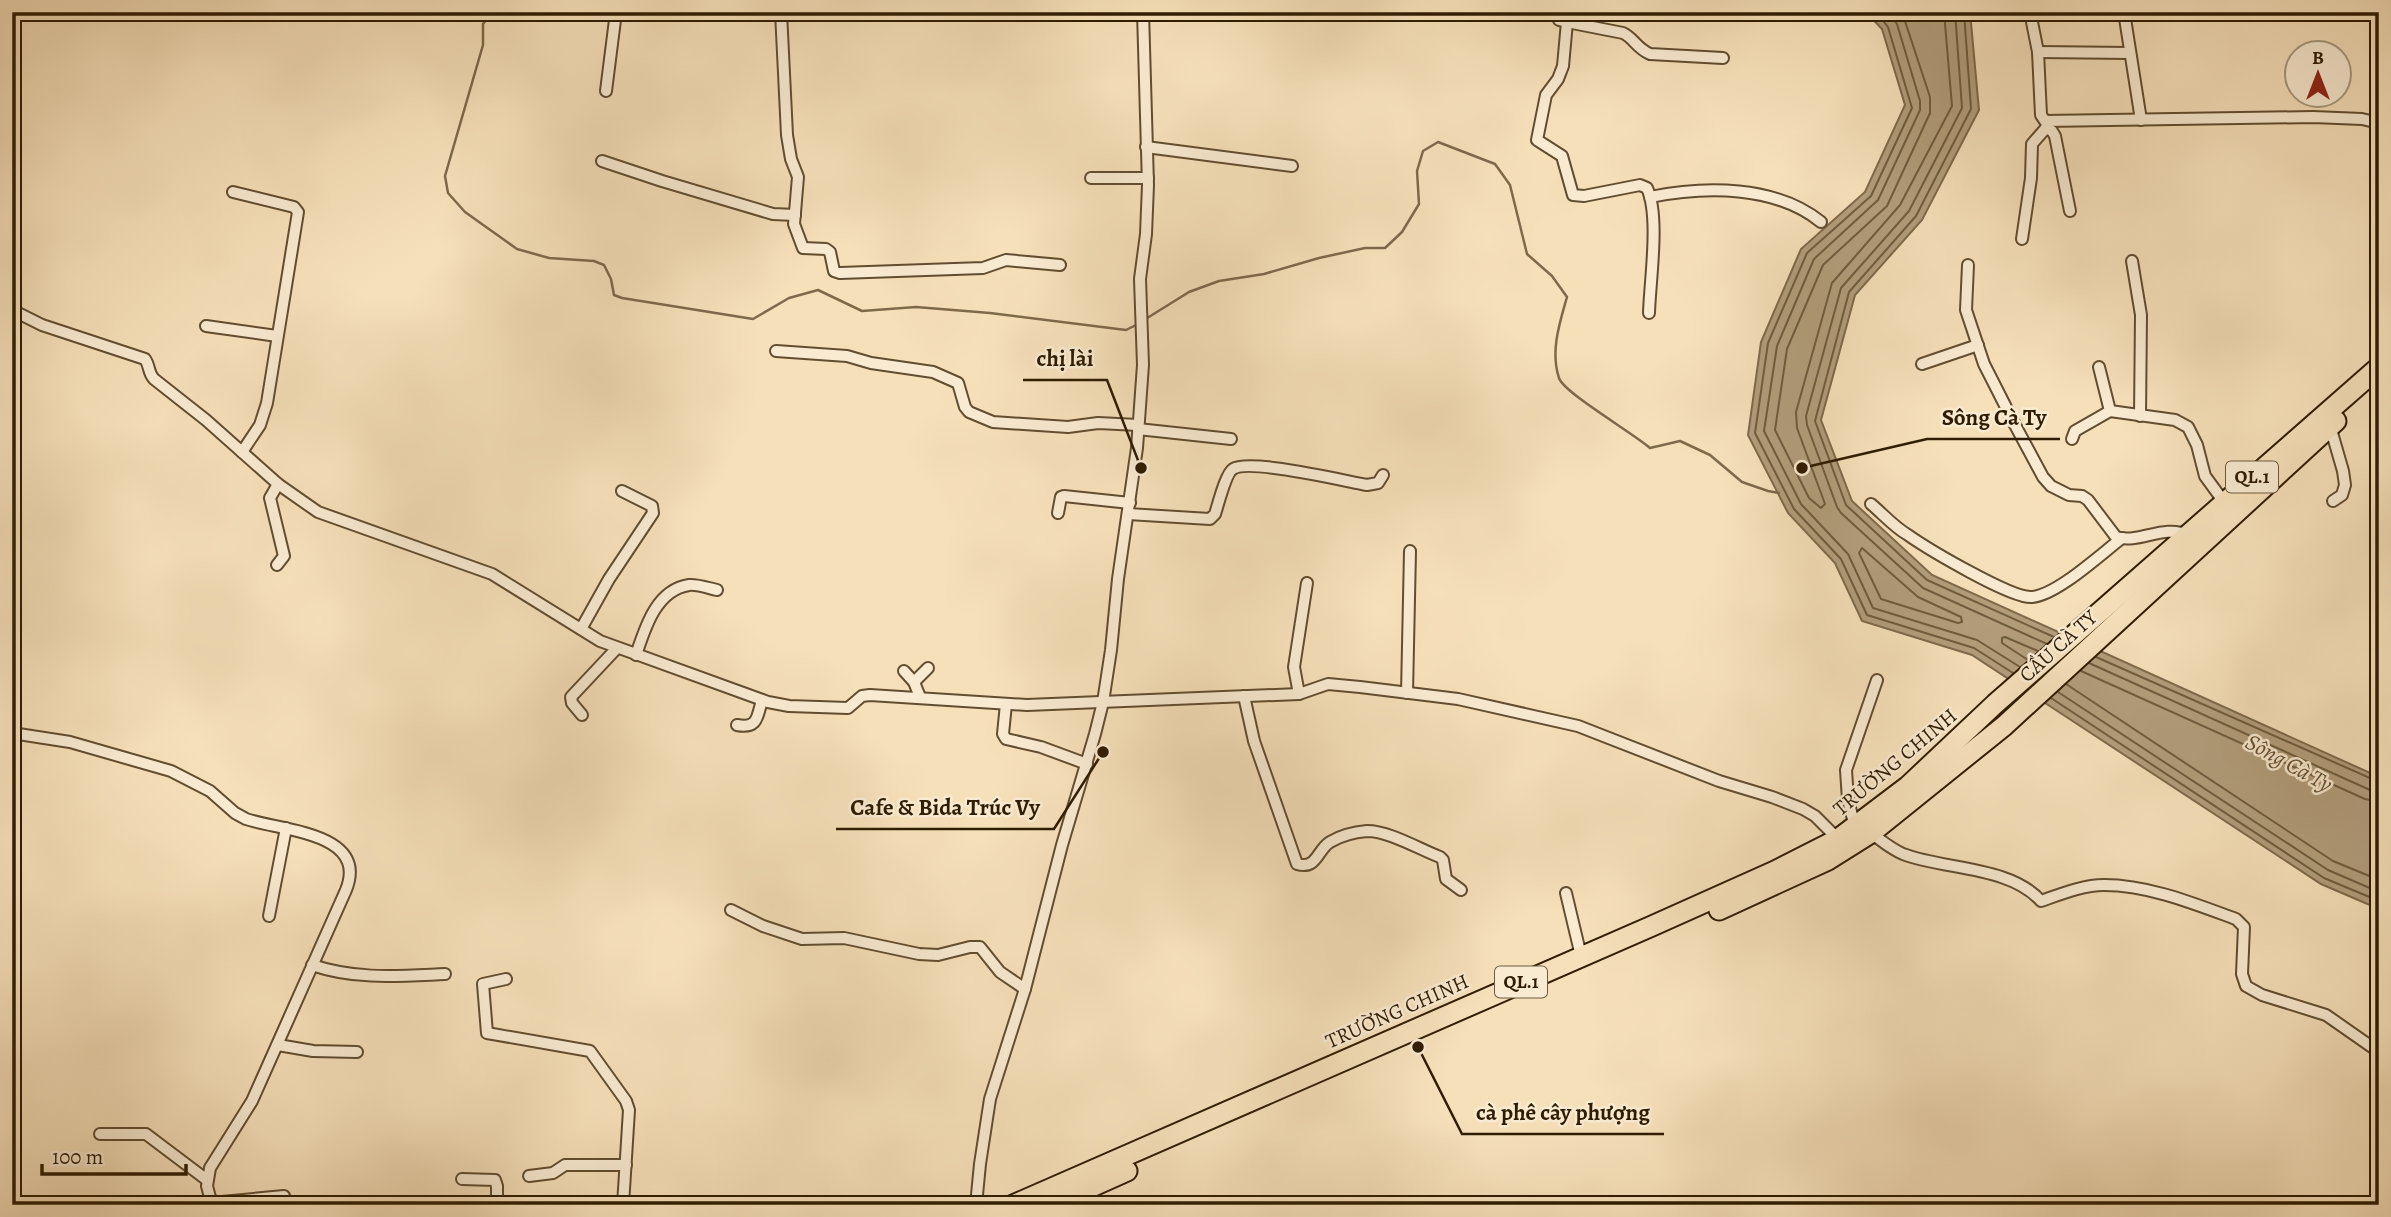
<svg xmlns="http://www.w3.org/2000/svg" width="2391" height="1217" font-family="Alegreya,serif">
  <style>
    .water { fill: #b29d7b; stroke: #7e694b; stroke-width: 2 }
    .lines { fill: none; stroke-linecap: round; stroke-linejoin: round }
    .shore { stroke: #705c3e; stroke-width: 2 }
    .stream { stroke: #7e694b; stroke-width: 2.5 }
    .street-casing { stroke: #614d30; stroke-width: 14 }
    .highway-casing { stroke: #2f1c02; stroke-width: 23 }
    .street { stroke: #f9ebd2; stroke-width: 10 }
    .highway { stroke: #f6e0ba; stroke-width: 19 }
    .labels { text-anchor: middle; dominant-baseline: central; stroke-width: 5; stroke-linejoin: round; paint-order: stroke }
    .shield { fill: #f9ebd2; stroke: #6c5a40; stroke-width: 2 }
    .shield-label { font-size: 19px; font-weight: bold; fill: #2f1c02 }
    .street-label { font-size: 21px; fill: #2f1c02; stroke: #f9ebd2 }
    .water-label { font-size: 23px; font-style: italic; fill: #635032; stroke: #f9ebd2 }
    .leader { fill: none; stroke: #2f1c02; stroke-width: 2.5 }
    .callout-dot { fill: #2f1c02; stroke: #f9ebd2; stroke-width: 2.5 }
    .callout-label { font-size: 23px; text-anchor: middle; font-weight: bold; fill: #2f1c02; stroke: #f9ebd2; stroke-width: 5; stroke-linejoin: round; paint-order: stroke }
  </style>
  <rect width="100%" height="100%" fill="#f6e0ba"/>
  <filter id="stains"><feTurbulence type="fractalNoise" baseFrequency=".00286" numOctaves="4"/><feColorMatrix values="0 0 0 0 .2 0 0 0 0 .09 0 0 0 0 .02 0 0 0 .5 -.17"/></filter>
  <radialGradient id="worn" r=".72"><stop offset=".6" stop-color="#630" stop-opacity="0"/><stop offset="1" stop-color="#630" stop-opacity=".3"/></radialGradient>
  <!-- water -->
  <path class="water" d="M1866,12H1970L1979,110L1922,220L1855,295L1821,420L1852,501L1932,575L2379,777V909L2321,884L1972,655L1862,621L1835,563L1788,513L1748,435L1761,342L1801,249L1865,192L1905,105L1882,29Z"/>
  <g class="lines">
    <!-- shore -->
    <g class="shore">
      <path d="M1876,12L1888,27L1912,108L1871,196L1807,253L1768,343L1755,433L1794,509L1841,559L1867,615L1974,648L2013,673"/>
      <path d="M1888,12L1897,24L1920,101V110L1878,200L1814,259L1777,346L1764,431L1801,504L1848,554L1873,608L1977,640L2020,667"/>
      <path d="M1902,12L1930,97V113L1887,206L1823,265L1787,349L1775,430L1809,498L1821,508L1825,504L1797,428L1796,412L1832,283L1900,205L1952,106L1944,12"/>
      <path d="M1955,12L1962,108L1909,211L1841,288L1806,416L1807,425L1837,507L1841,513L1923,588L2047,644"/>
      <path d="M1964,12L1971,109L1916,216L1849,292L1815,421L1846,505L1927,580L2054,637"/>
      <path d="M1862,548L1918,597L1961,617L1962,622L1958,623L1881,599L1859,553Z"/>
      <path d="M2096,657L2379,782"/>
      <path d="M2028,660L2002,643V638L2005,637L2038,651"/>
      <path d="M2089,663L2370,790L2379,791"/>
      <path d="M2081,671L2365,799L2379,802"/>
      <path d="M2066,684L2333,861L2379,880"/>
      <path d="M2058,692L2328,870L2379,892"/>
      <path d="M2051,698L2324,878L2379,901"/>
    </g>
    <!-- stream -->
    <g class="stream">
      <path d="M492,12L483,24V45L445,176L448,193L465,212L517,249L549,258L594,261L604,265L611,279L614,295L622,298L753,319L789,298L818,290L862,311L916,307L990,313L1126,330L1138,324"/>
      <path d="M1144,320L1189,292L1219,281L1264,274L1319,258L1365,248H1385L1402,232L1419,204L1417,171L1423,151L1438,142L1495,164L1510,185L1527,254L1552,276L1567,297C1560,322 1550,351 1559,378C1564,393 1633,433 1650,448L1680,441L1710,455L1742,482L1768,491L1779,493"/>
    </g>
    <defs>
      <g id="street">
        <path d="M781,12L787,135L791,159L798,177L794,224L803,248L826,249L830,252L834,271L840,273L983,268L1006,260L1060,265"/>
        <path d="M1558,12L1559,20L1567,22L1563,66L1558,79L1546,95L1537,140L1562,156L1573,195L1584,196L1640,185L1647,188C1660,217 1650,279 1649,313"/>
        <path d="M2030,12L2038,52L2041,115L2045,121L2313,117L2362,119L2379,123"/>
        <path d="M2124,12L2141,120"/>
        <path d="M1567,22L1623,33C1634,38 1636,48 1650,54L1723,58"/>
        <path d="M2038,52L2130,53"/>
        <path d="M606,91L616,12"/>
        <path d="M2046,128L2052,131L2055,136L2070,211"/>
        <path d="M1146,147L1292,166"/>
        <path d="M602,161L662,181L773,214L795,215"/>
        <path d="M1091,178H1148"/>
        <path d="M233,192L294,207L298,212L267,403L260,425L242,452"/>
        <path d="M1650,197C1705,186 1775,185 1821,222"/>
        <path d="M2022,239L2031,178L2032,144L2046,128L2048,121"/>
        <path d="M2132,261L2141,315L2140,416"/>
        <path d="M1968,265L1966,310L1984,364L2015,425L2043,477L2051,486L2069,495L2082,496L2088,500L2116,537C2141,544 2161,524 2189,535"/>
        <path d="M12,310L42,325L145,359C150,366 148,373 154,379L206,420L278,484L318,512L492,574L600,641L768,702L789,706L848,708L862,696L870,695L1027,705L1299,694L1328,684L1360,687L1458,699L1578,726L1719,781L1772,797L1803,809L1815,816L1838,839"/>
        <path d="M206,326L277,336"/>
        <path d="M776,351L847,356L871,363L933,372L958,383L965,407L969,412L993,422L1068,427L1098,423L1138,425"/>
        <path d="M1922,364L1978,345"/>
        <path d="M2099,367L2110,411L2175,420L2188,427L2197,445L2205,476L2224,502"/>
        <path d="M2330,426L2343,471L2345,485L2342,495L2333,501"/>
        <path d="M1138,429L1231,439"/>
        <path d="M2072,439L2075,431L2110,411"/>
        <path d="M1871,504C1883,514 1894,527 1908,535C1928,549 2012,599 2032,597C2057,595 2101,554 2122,538"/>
        <path d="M1058,513L1061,497L1064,496L1130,503"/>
        <path d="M1128,514L1210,519L1215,514C1218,505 1226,473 1233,469C1249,458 1344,481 1367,485L1378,483L1383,475"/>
        <path d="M277,565L284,556L270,498L278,484"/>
        <path d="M581,629L609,579L653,513L652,506L622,491"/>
        <path d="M636,655C645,628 656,590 689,585C697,584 708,588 717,590"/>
        <path d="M904,671L914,682L920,697"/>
        <path d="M914,682L928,668"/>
        <path d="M1407,693L1410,551"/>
        <path d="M1299,694L1294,667L1307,583"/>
        <path d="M1244,696L1254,741L1297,864C1317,870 1317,850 1330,842C1340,836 1355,832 1367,831C1389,831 1419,849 1440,857L1443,860L1446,879L1461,890"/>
        <path d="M1006,704L1003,734L1006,739L1041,747L1087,764"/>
        <path d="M582,715L572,703L571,697L617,648"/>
        <path d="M737,725C758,729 757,717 762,700"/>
        <path d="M12,733L70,742L171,771L210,791L235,813L246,819C281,831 369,832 346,890L252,1101L210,1168L207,1186L212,1205"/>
        <path d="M1855,827L1848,800L1846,770L1877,680"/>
        <path d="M1871,833C1882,841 1891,849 1903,854C1945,870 2010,866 2041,901C2061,894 2083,885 2104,885C2149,885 2195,904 2236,919L2244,927L2242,974L2246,986L2262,995L2326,1015L2379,1052"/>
        <path d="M1566,893L1581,956"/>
        <path d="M731,910L763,926L802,939L844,938L919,954L938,955L970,947H980L1000,972L1025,989"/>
        <path d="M269,916L286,828"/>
        <path d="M312,965C356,980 399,976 445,974"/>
        <path d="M506,979L483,984L487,1033L590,1051L626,1101L629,1110L623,1205"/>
        <path d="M278,1045L313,1051L357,1052"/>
        <path d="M100,1134H146L207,1180"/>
        <path d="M529,1176L553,1173L565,1165H626"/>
        <path d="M462,1179L495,1180L497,1186V1205"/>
        <path d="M211,1203L284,1196"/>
        <path d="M976,1205L980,1164L990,1099L1025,989L1062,845L1095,734L1103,702L1111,650L1118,579L1137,448L1143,365L1140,279L1146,234L1148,185L1143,12"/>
      </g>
      <g id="highway">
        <path d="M1719,910L1828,860L1871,833L2004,726L2336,421"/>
        <path d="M1013,1205L1652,926L1775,871L1838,839L1908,786L1995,704L2379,367"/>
        <path d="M1051,1205L1127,1171"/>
      </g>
    </defs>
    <!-- street casing -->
    <use href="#street" class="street-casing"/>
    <!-- highway casing -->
    <use href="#highway" class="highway-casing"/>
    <!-- street -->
    <use href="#street" class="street"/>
    <!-- highway -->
    <use href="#highway" class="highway"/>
  </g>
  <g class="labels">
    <!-- shield labels -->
    <g class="shield">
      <rect x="2226" y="461.5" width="52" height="31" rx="5"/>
      <rect x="1495" y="966.5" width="52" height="31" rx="5"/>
    </g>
    <g class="shield-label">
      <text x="2252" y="477">QL.1</text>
      <text x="1521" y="982">QL.1</text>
    </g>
    <!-- street labels -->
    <g class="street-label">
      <text transform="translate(2058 646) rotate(-42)">CẦU CÀ TY</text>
      <text transform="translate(1895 762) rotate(-40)">TRƯỜNG CHINH</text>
      <text transform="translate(1397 1011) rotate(-24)">TRƯỜNG CHINH</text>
    </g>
    <!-- water labels -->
    <g class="water-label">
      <text transform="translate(2289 763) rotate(29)">Sông Cà Ty</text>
    </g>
  </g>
  <!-- callouts -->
  <path class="leader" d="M1141 468L1107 380H1023M1802 468L1927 439H2060M1103 752L1054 829H836M1418 1047L1462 1134H1664"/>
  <g class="callout-dot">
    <circle cx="1141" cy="468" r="7"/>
    <circle cx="1802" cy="468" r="7"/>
    <circle cx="1103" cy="752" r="7"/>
    <circle cx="1418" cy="1047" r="7"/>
  </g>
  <g class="callout-label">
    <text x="1065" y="366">chị lài</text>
    <text x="1994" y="425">Sông Cà Ty</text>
    <text x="945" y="815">Cafe &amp; Bida Trúc Vy</text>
    <text x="1563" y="1120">cà phê cây phượng</text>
  </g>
  <!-- margin -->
  <rect width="2391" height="1217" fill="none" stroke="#f6e0ba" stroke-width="42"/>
  <rect x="14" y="14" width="2363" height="1189" fill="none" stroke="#2f1c02" stroke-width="3.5"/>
  <rect x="21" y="21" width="2349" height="1175" fill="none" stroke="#2f1c02" stroke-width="2"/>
  <!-- north arrow -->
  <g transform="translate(2318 74)"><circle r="33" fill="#f9ebd2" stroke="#a8987f" stroke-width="2"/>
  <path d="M0-5L12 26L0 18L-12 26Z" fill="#8f2418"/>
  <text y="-10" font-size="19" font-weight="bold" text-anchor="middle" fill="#2f1c02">B</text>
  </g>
  <!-- scale -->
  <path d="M42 1164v10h144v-10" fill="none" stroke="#2f1c02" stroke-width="3.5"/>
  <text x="52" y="1164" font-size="21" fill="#2f1c02" stroke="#f9ebd2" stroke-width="5" paint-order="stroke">100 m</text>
  <rect width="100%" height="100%" filter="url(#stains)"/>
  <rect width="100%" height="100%" fill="url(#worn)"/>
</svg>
